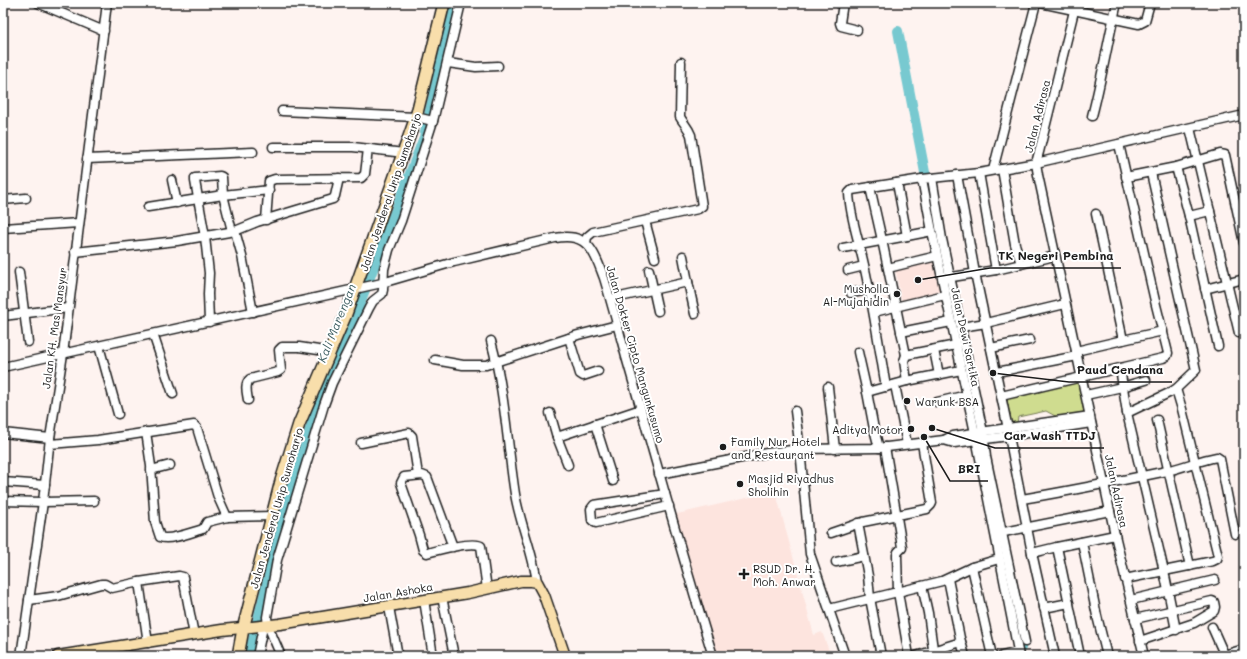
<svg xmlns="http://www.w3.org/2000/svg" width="1247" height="659" font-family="Mali,sans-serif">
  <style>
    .built { fill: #fde4de }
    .green { fill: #cfdc8f; stroke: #767c56 }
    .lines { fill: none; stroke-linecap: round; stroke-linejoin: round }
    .river { stroke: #78c9d0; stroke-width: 10 }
    .minor-casing { stroke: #1c1c1c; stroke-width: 11 }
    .major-casing { stroke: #1c1c1c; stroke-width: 13 }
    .highway-casing { stroke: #1c1c1c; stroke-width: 14 }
    .minor { stroke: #fff; stroke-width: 8 }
    .major { stroke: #f8deab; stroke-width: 10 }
    .highway { stroke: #f8deab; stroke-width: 11 }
    .poi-dot { fill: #1c1c1c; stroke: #fff; stroke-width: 1.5 }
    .labels { text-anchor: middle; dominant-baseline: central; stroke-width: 4; stroke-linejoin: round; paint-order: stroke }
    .street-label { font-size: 11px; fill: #1c1c1c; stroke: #fff }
    .poi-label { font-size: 11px; fill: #1c1c1c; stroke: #fff; text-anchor: start }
    .water-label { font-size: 12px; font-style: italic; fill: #416164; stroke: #fff }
    .leader { fill: none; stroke: #1c1c1c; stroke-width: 1.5 }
    .callout-dot { fill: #1c1c1c; stroke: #fff; stroke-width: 1.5 }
    .callout-label { font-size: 12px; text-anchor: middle; font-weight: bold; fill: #1c1c1c; stroke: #fff; stroke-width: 4; stroke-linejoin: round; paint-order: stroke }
  </style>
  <rect width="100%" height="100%" fill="#fef3f0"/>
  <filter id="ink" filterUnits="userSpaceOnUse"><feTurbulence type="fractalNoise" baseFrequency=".025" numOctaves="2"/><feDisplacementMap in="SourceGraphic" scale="8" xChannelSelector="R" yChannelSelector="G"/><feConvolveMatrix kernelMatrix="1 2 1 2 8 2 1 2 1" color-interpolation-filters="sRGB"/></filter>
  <g filter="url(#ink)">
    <!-- built -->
    <g class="built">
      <path d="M935,258L942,294L902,304L895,267Z"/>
      <path d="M768,493H773L777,497L814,635L822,632L831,656H716L673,515Z"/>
    </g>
    <!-- green -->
    <path class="green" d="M1079,382L1084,412L1057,417L1046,411L1018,417L1017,423L1011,424L1007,399L1042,390Z"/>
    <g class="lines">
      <!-- river -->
      <g class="river">
        <path d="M898,31L940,251"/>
        <path d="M1012,597L1021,648"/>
        <path d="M249,656L291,487L318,405L360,303L424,137L455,3"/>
      </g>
      <defs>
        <g id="minor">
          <path d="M38,3L104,31"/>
          <path d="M843,3L840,23L841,26L857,30"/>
          <path d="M1041,3L1139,24L1145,21L1150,3"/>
          <path d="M1076,3L1039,152L1036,163L1038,175L1076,351L1115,535L1144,656"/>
          <path d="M448,63L476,67L498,66"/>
          <path d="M282,111L416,117L433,121"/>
          <path d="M1092,116C1102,78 1108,40 1117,3"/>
          <path d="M1190,128L1239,333"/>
          <path d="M1119,144L1155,301L1168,353L1167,356L1163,358L1120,368"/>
          <path d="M273,147H353L404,153"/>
          <path d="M87,159L253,152"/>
          <path d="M1176,167L1220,154L1225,155L1244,243"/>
          <path d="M1002,169L1015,244L1021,264"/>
          <path d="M993,170L1036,3"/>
          <path d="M979,173L996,270"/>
          <path d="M957,175L975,273L1008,429"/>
          <path d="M1126,177L1176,167L1189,216L1218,346"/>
          <path d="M932,178L942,239L983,432L986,457L1025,642"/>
          <path d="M172,180L177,203"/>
          <path d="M897,183L907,236L932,231"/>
          <path d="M870,187L882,240L906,355L904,361L907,381"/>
          <path d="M3,200L26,198"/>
          <path d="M148,207L223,195L269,190"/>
          <path d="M1189,216L1210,211"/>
          <path d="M266,220L269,181L275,179L361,178L365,174L368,149"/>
          <path d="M645,221L655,258"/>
          <path d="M3,228L79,223"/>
          <path d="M235,231L242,256L253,312"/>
          <path d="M586,243L587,237L593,232L698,209L702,206L691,135C688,127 684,124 680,117L681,62"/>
          <path d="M843,248L907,236"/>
          <path d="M75,252L177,241L235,231L257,222L333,199L335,196L339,178"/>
          <path d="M683,256L688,282"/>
          <path d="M888,268L937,256"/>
          <path d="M649,270L658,311"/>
          <path d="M848,270L864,266"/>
          <path d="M19,272L28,342"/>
          <path d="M946,278L996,270L1055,256"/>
          <path d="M1205,289L1244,279"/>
          <path d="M851,293L869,290"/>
          <path d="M611,299L688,282L695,314"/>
          <path d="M874,312L945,295"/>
          <path d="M3,316L68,308"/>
          <path d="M209,322L208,294L209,273L205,237L195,181V178L220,176L222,177L223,195L232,231"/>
          <path d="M961,327L986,323L1065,304"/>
          <path d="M901,332L951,322"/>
          <path d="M153,334L173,394"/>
          <path d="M569,338L580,374L583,376L598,371"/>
          <path d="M1123,340L1163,331"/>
          <path d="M491,341C505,391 507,443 515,494C520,524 533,552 537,582"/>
          <path d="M99,346L118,414"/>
          <path d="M991,348L1030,340"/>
          <path d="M934,350L939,375"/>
          <path d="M1076,351L1123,340L1096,214"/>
          <path d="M858,352L867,392L874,429L879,448"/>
          <path d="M906,355L956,345"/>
          <path d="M435,360L463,365H486L578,335L617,325"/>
          <path d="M3,367L382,283L454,262L555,238C568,236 581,236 590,248C597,257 600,268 604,278C612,304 619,331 626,357C655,457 682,557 713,656"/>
          <path d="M997,372L1077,356"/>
          <path d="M895,385L907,444"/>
          <path d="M828,387L835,449"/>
          <path d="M886,387C879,346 873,305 864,265C859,241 850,217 849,193L852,190L922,179"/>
          <path d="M867,392L907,381L961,370"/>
          <path d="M1086,395L1122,387L1146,380"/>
          <path d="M1001,396L1120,368L1127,413L1164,571L1176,630"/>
          <path d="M248,400C247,393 244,384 250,379L278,372L281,370L279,350L282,347H299L331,352"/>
          <path d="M937,402L967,395"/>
          <path d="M795,411L800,449L810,554L845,656"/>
          <path d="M550,413L557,437"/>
          <path d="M1127,413L1171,392L1176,389L1196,370L1151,173"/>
          <path d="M1157,420L1190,566"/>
          <path d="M595,424L613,481"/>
          <path d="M146,432L151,466L155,522L160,537C169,541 192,532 203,529L207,522L227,517L273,516"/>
          <path d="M3,433L50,438"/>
          <path d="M1009,436L1032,553L1055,656"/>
          <path d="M944,440L948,438L953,436L1090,416"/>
          <path d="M361,443L409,433L412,436L418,475"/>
          <path d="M50,444L98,440L194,425L197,428L218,497L227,517"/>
          <path d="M885,447L902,547V548L898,552L897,555L898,592L909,656"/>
          <path d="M568,465L557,437L641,409"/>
          <path d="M151,470L170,465"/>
          <path d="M659,474L767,453L800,449L879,448L944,440L954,443L1009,436L1091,423"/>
          <path d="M3,482L45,485"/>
          <path d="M665,494L594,505L591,509L592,520L596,523L669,506"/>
          <path d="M1022,499C1070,491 1119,481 1167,471C1184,467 1200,460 1217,457L1220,459L1235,534"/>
          <path d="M3,501L43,502L94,501"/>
          <path d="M858,523L868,576L870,598L881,656"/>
          <path d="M831,533L863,522L927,509L931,505L932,503L922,443"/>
          <path d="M999,533L1110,511"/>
          <path d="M1082,542L1097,616L1107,656"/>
          <path d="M453,547L427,477L422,475L404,477L401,483L419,535L423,550L427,553C438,550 472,541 481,546L487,589"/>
          <path d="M1057,547L1080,656"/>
          <path d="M1032,553L1057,547L1115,535"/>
          <path d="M836,562L864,556"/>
          <path d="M972,567L992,656"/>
          <path d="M948,579L960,638L965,656"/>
          <path d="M1125,579L1213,561L1217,559L1218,556L1182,409L1176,389"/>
          <path d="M139,582L179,576L183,577L194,635"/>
          <path d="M922,586L928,613L934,656"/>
          <path d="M442,597L454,656"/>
          <path d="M29,600L58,596L101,584H105L112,588L139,582L148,643"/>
          <path d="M424,600L433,656"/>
          <path d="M1131,600L1215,580"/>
          <path d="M389,607L398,656"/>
          <path d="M1044,608L1069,603"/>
          <path d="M829,609L942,581L972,567L999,559"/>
          <path d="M1135,619L1212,601L1214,602L1215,607L1214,611L1194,623L1140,641"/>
          <path d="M1212,627L1224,654L1223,656"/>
          <path d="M1224,655L1244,649"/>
          <path d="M21,656L43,502L50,438L63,354L107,3"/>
          <path d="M257,656L263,627"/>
          <path d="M281,656L268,626L267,617L277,560L324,405L332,383L369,308L373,301L382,294L383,290L384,269L389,250L401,221L433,121L461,3"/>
          <path d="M916,656L961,642"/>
          <path d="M1002,656L1018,652"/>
          <path d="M1019,656L975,433L932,231L922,179L979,173L1036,163L1244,115"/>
        </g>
        <path id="major" d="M58,656L222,630L280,624L468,593L521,581H531L537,582L544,595L565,656"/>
        <path id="highway" d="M238,656L243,629L281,481L299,424L346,314L416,117L444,3"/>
      </defs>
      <!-- minor casing -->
      <use href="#minor" class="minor-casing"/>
      <!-- major casing -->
      <use href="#major" class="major-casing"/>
      <!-- highway casing -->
      <use href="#highway" class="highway-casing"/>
      <!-- minor -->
      <use href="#minor" class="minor"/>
      <!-- major -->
      <use href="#major" class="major"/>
      <!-- highway -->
      <use href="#highway" class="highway"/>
    </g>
  </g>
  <!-- markers -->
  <g class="poi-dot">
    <circle cx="897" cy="294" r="4"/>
    <circle cx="907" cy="401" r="4"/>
    <circle cx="911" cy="429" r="4"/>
    <circle cx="723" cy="447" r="4"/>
    <circle cx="740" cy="484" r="4"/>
    <path d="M742 568h4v4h4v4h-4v4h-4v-4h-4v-4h4z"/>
  </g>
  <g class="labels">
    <!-- street labels -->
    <g class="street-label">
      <text transform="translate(1037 116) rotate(-76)">Jalan Adirasa</text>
      <text transform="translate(390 192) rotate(-71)">Jalan Jenderal Urip Sumoharjo</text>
      <text transform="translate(54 328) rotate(-82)">Jalan KH. Mas Mansyur</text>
      <text transform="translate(966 337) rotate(78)">Jalan Dewi Sartika</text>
      <text transform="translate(636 354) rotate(74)">Jalan Dokter Cipto Mangunkusumo</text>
      <text transform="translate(1117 491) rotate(78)">Jalan Adirasa</text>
      <text transform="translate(276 508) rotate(-74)">Jalan Jenderal Urip Sumoharjo</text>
      <text transform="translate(398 592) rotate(-10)">Jalan Ashoka</text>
    </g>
    <!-- poi labels -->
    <g class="poi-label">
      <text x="889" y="288" text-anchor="end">Musholla<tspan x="889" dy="13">Al-Mujahidin</tspan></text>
      <text x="915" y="401">Warunk BSA</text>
      <text x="903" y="429" text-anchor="end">Aditya Motor</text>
      <text x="731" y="441">Family Nur Hotel<tspan x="731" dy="13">and Restaurant</tspan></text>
      <text x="748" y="478">Masjid Riyadhus<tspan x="748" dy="13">Sholihin</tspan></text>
      <text x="753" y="568">RSUD Dr. H.<tspan x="753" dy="13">Moh. Anwar</tspan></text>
    </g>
    <!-- water labels -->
    <g class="water-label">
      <text transform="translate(336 323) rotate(-68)">Kali Marengan</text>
    </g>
  </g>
  <!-- callouts -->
  <path class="leader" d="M918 280L990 268H1121M993 373L1069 382H1172M932 428L995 448H1104M924 437L950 481H988"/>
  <g class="callout-dot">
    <circle cx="918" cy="280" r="4"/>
    <circle cx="993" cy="373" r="4"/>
    <circle cx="932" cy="428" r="4"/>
    <circle cx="924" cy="437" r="4"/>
  </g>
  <g class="callout-label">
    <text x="1056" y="260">TK Negeri Pembina</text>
    <text x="1120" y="374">Paud Cendana</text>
    <text x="1050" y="440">Car Wash TTDJ</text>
    <text x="969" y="473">BRI</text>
  </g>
  <!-- margin -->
  <rect width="1247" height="659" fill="none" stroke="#fff" stroke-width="16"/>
  <rect x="8" y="8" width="1231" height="643" fill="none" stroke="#1c1c1c" stroke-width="1.5" filter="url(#ink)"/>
</svg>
